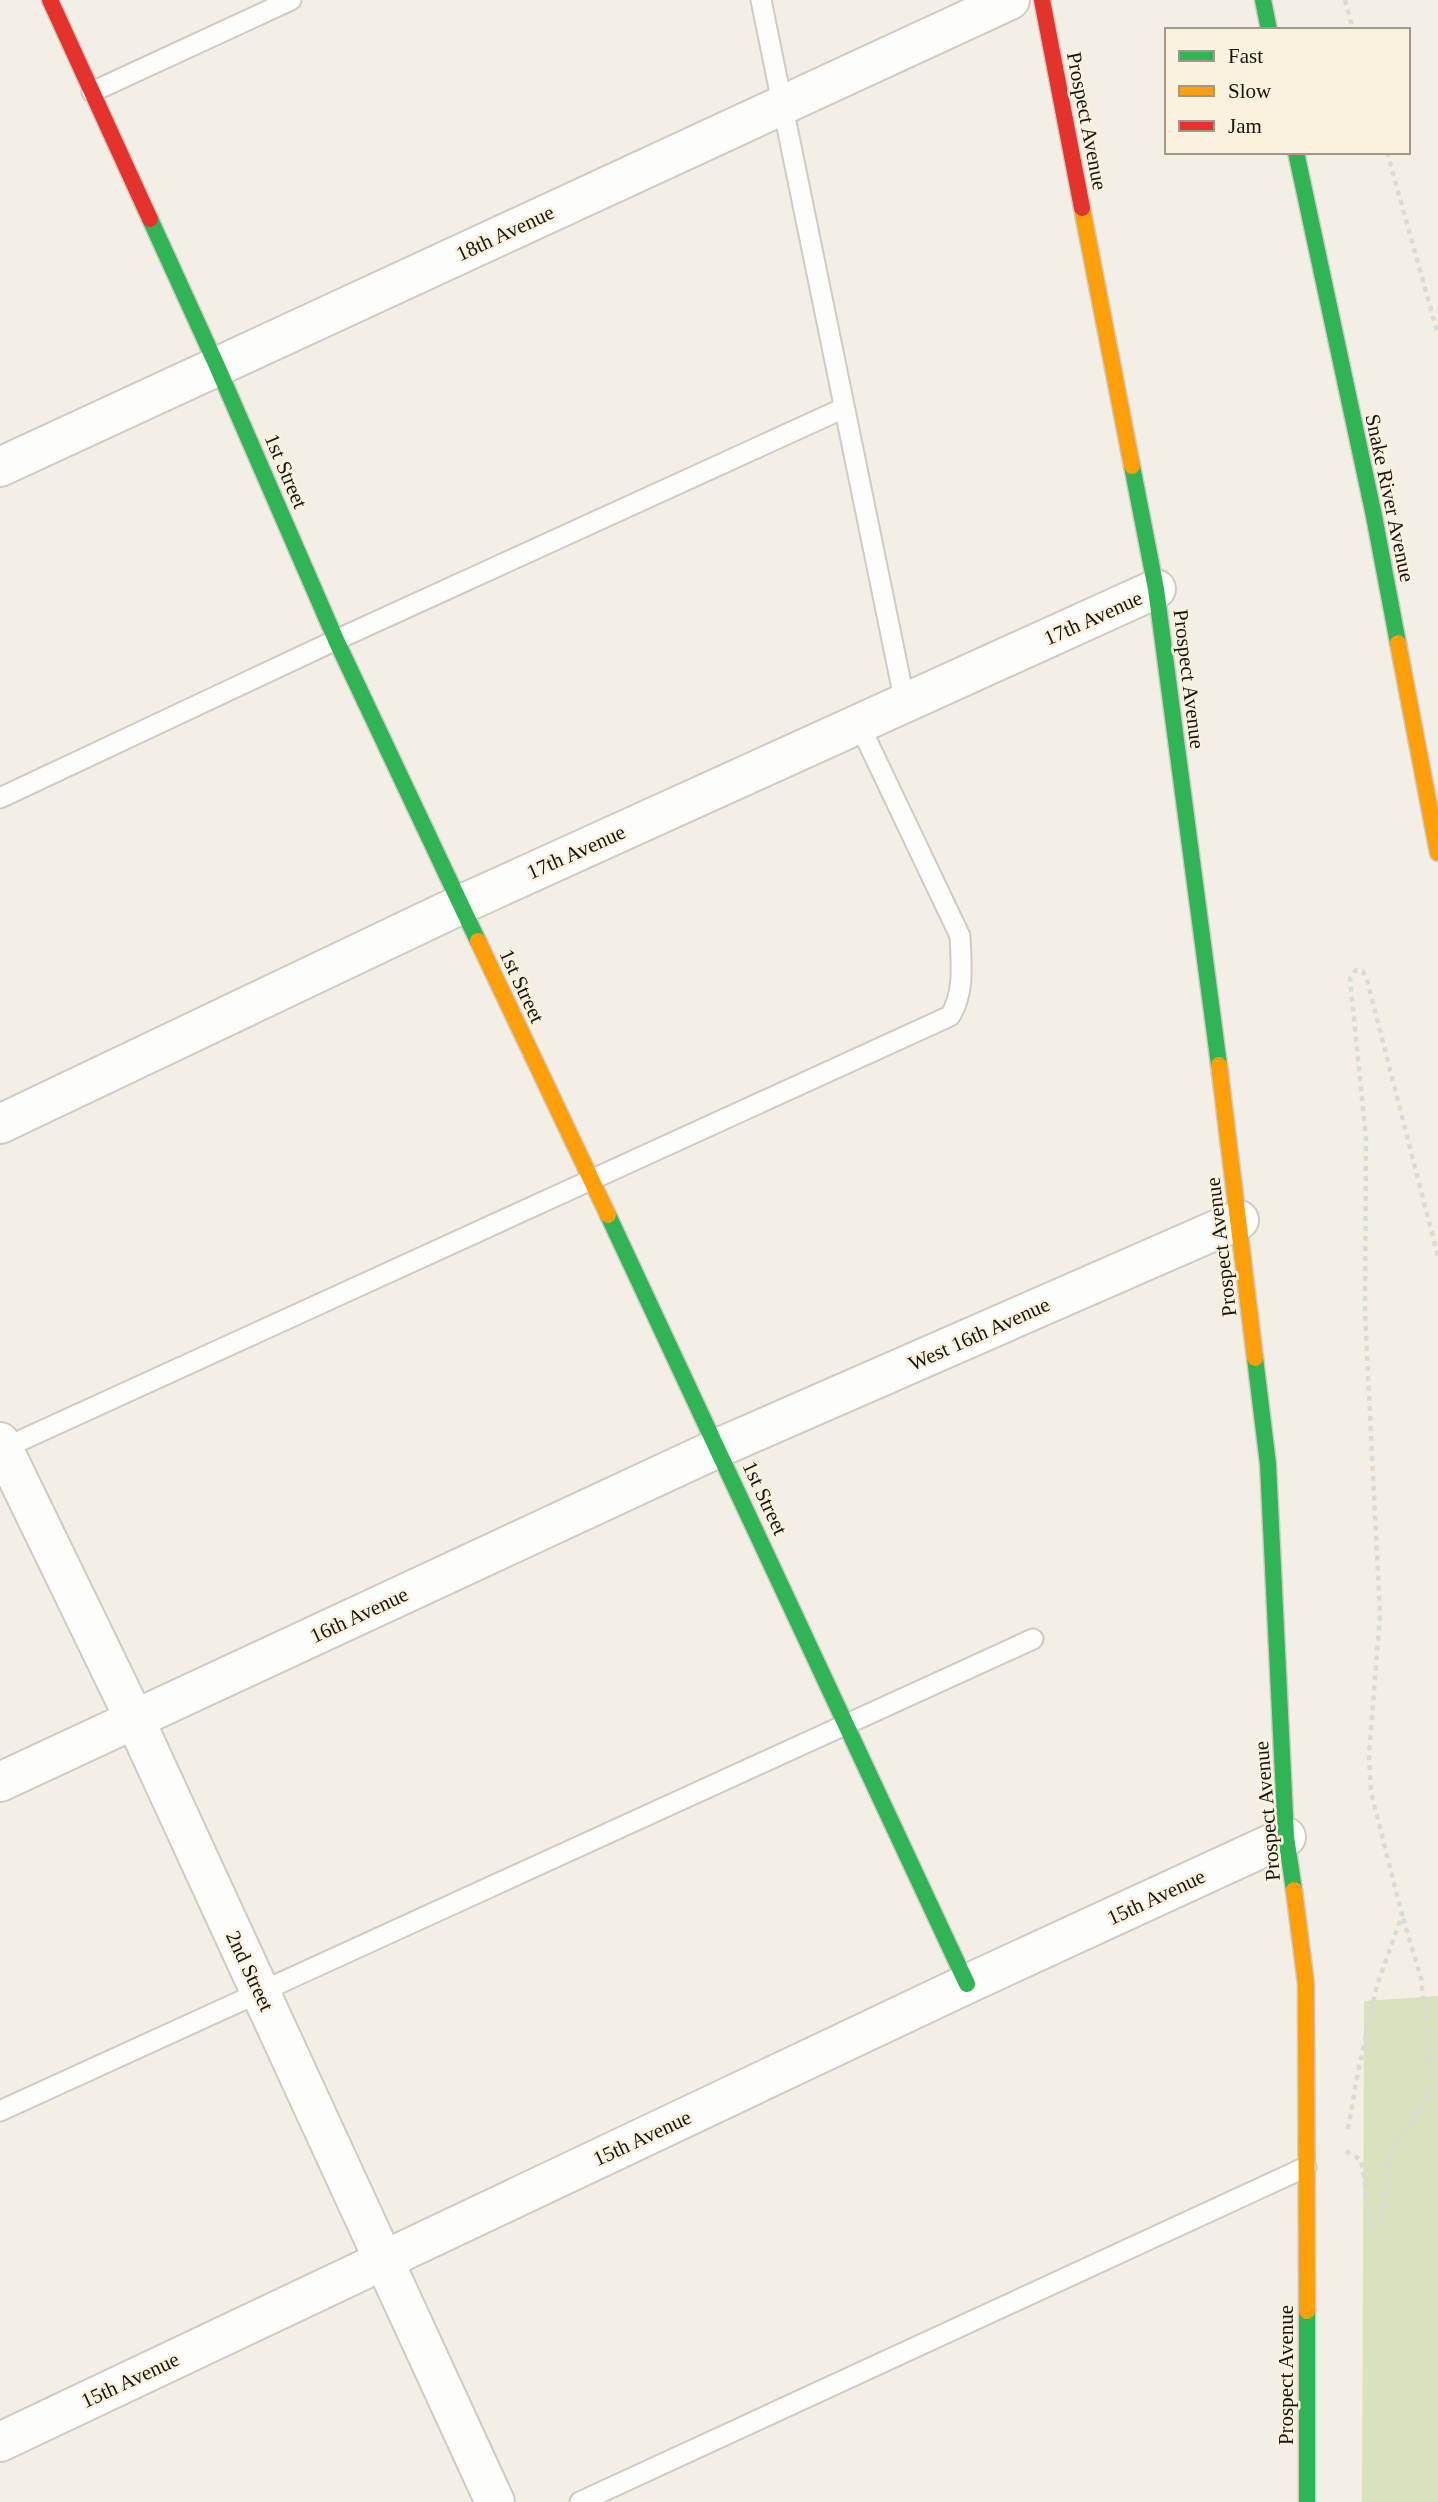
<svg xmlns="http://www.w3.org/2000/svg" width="1438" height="2502" font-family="'Times New Roman',serif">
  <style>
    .green { fill: #d8e2bc }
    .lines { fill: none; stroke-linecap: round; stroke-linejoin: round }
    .lane-casing { stroke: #cfcbc4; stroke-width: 23 }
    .street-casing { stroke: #cfcbc4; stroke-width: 42 }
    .fast-casing { stroke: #cfcbc4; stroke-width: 19 }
    .slow-casing { stroke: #cfcbc4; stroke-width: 19 }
    .jam-casing { stroke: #cfcbc4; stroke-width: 19 }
    .path { stroke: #dadad7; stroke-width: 4.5; stroke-dasharray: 5 5; stroke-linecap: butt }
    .lane { stroke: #fdfdfb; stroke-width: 19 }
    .street { stroke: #fdfdfb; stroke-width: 38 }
    .fast { stroke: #30b455; stroke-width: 16 }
    .slow { stroke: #ff9f0a; stroke-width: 16 }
    .jam { stroke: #e5322d; stroke-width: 16 }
    .labels { text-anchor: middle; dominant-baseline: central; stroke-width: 5; stroke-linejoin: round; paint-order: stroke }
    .street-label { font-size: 21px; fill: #17140d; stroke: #faf2df }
  </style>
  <rect width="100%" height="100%" fill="#f4efe5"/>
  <!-- green -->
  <path class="green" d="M1438,1996V2502H1362L1364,2001Z"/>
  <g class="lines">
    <defs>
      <g id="lane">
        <path d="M761,0L905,703"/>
        <path d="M92,92L291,0"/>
        <path d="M0,798L336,640L844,408"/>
        <path d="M0,1450L950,1016C965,993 961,963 960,936L859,724"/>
        <path d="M0,2111L1033,1639"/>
        <path d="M580,2502L1306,2167"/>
      </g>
      <g id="street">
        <path d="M0,467L1010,0"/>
        <path d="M0,1124L460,905L1156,589"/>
        <path d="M0,1442L135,1720L495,2502"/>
        <path d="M0,1782L718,1448L1239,1220"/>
        <path d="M0,2442L967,1984L1286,1837"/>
      </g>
      <g id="fast">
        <path d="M1263,0L1269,30"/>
        <path d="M1296,152L1374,516L1398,643"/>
        <path d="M150,219L217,366L336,640L478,941"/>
        <path d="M1132,466L1156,589L1219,1065"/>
        <path d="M608,1215L967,1984"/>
        <path d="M1255,1358L1268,1464L1286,1837L1294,1890"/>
        <path d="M1307,2311V2502"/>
      </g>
      <g id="slow">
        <path d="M1082,208L1132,466"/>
        <path d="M1398,643L1438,853"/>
        <path d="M478,941L608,1215"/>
        <path d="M1219,1065L1255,1358"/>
        <path d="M1294,1890L1306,1984L1307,2311"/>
      </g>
      <g id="jam">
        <path d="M50,0L150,219"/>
        <path d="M1042,0L1082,208"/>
      </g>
    </defs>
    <!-- lane casing -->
    <use href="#lane" class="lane-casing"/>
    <!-- street casing -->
    <use href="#street" class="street-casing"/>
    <!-- fast casing -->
    <use href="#fast" class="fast-casing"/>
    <!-- slow casing -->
    <use href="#slow" class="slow-casing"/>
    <!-- jam casing -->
    <use href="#jam" class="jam-casing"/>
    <!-- path -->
    <g class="path">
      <path d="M1345,0L1353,30"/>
      <path d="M1387,152L1438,335"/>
      <path d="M1348,2129L1358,2072L1377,1985L1402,1915L1371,1792L1369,1755L1380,1615L1365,1313L1366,1138L1350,979L1356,970L1363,971L1367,980L1438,1257"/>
      <path d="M1346,2151L1361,2160L1372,2225L1381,2224L1392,2144L1406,2131L1425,2101L1432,2085L1421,1978L1402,1915"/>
    </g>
    <!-- lane -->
    <use href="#lane" class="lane"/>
    <!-- street -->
    <use href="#street" class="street"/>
    <!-- fast -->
    <use href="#fast" class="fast"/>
    <!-- slow -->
    <use href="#slow" class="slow"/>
    <!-- jam -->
    <use href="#jam" class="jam"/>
  </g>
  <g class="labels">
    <!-- street labels -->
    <g class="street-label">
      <text transform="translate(1087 121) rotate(79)">Prospect Avenue</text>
      <text transform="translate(505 233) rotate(-25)">18th Avenue</text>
      <text transform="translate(286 471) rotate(67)">1st Street</text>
      <text transform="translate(1390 498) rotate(78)">Snake River Avenue</text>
      <text transform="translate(1093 618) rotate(-24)">17th Avenue</text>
      <text transform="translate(1189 679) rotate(83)">Prospect Avenue</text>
      <text transform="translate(576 852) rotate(-24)">17th Avenue</text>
      <text transform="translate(522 986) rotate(65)">1st Street</text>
      <text transform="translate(1221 1247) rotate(-97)">Prospect Avenue</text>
      <text transform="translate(979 1334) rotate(-24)">West 16th Avenue</text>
      <text transform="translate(765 1498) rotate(65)">1st Street</text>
      <text transform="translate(359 1615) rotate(-25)">16th Avenue</text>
      <text transform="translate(1267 1811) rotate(-95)">Prospect Avenue</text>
      <text transform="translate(1156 1897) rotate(-25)">15th Avenue</text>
      <text transform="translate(250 1971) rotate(65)">2nd Street</text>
      <text transform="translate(642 2138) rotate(-25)">15th Avenue</text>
      <text transform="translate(1286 2375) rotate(-90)">Prospect Avenue</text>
      <text transform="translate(130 2380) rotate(-25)">15th Avenue</text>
    </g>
  </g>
  <!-- legend -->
  <rect x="1165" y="28" width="245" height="126" fill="#faf2df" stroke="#9f998b" stroke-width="2"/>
  <rect x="1179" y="51" width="35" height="10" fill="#30b455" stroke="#9f998b" stroke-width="2"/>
  <text x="1228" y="63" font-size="21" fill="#17140d">Fast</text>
  <rect x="1179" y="86" width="35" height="10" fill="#ff9f0a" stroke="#9f998b" stroke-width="2"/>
  <text x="1228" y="98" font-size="21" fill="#17140d">Slow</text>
  <rect x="1179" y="121" width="35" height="10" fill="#e5322d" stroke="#9f998b" stroke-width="2"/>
  <text x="1228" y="133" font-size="21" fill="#17140d">Jam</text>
</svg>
